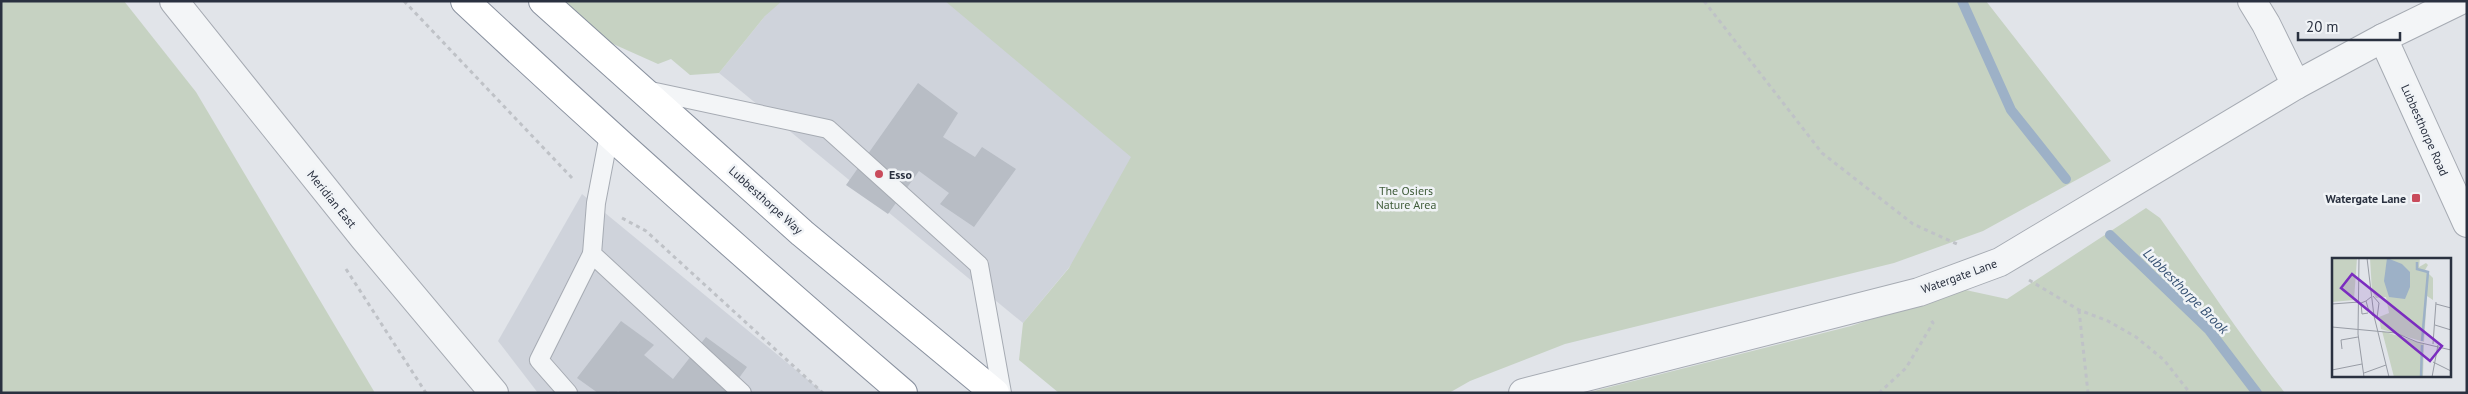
<svg xmlns="http://www.w3.org/2000/svg" width="2468" height="394" font-family="'PT Sans',sans-serif">
  <style>
    .built { fill: #cfd3db }
    .green { fill: #c6d2c2 }
    .lines { fill: none; stroke-linecap: round; stroke-linejoin: round }
    .stream { stroke: #9db1c7; stroke-width: 10 }
    .building { fill: #b8bdc5 }
    .service-casing { stroke: #a6abb3; stroke-width: 20 }
    .minor-casing { stroke: #a6abb3; stroke-width: 30 }
    .tertiary-casing { stroke: #a6abb3; stroke-width: 30 }
    .trunk-casing { stroke: #89919f; stroke-width: 30 }
    .path { stroke: #bfc2c7; stroke-width: 3; stroke-dasharray: 4 4; stroke-linecap: butt }
    .service { stroke: #f3f5f7; stroke-width: 18 }
    .minor { stroke: #f3f5f7; stroke-width: 28 }
    .tertiary { stroke: #f3f5f7; stroke-width: 28 }
    .trunk { stroke: #fff; stroke-width: 28 }
    .poi-dot { fill: #c94b5c; stroke: #f0f3f6; stroke-width: 2 }
    .labels { text-anchor: middle; dominant-baseline: central; stroke-width: 5; stroke-linejoin: round; paint-order: stroke }
    .street-label { font-size: 12px; fill: #2a3140; stroke: #f0f3f6 }
    .poi-label { font-size: 12px; font-weight: bold; fill: #2a3140; stroke: #f0f3f6; text-anchor: start }
    .park-label { font-size: 12px; fill: #3e5b38; stroke: #f0f3f6 }
    .water-label { font-size: 14px; font-style: italic; fill: #355072; stroke: #f0f3f6 }
    .inset-river { fill: none; stroke: #9db1c7; stroke-width: 2.5 }
    .inset-road { fill: none; stroke: #989ca5; stroke-width: 1 }
    .view { fill: #7b2cbf; fill-opacity: 0.15; stroke: #7b2cbf; stroke-width: 2.5 }
    .inset-edge { fill: none; stroke: #2a3140; stroke-width: 2.5 }
  </style>
  <rect width="100%" height="100%" fill="#e1e4e9"/>
  <!-- built -->
  <g class="built">
    <path d="M777,1H967L1159,159L1023,323L719,73Z"/>
    <path d="M582,194L824,393H538L498,341Z"/>
  </g>
  <!-- green -->
  <g class="green">
    <path d="M1,1H124L196,92L375,393H1Z"/>
    <path d="M543,1H782L765,16L719,73L690,75L671,59L658,64L564,22Z"/>
    <path d="M945,1H1986L2111,161L1983,231L1894,263L1565,344L1470,381L1449,393H1059L1019,360L1023,323L1069,268L1131,157Z"/>
    <path d="M2146,208L2160,218C2202,277 2241,337 2285,393H1586L1851,326L1961,289L2007,299Z"/>
  </g>
  <g class="lines">
    <!-- stream -->
    <g class="stream">
      <path d="M1962,1L2011,110L2066,179"/>
      <path d="M2110,235L2209,330L2257,393"/>
    </g>
  </g>
  <!-- building -->
  <g class="building">
    <path d="M918,83L958,113L943,137L975,157L982,147L1016,169L974,227L940,204L949,193L919,171L888,214L846,185Z"/>
    <path d="M621,321L654,345L644,355L673,379L706,337L747,367L728,393H621L618,391L616,393H598L577,378Z"/>
  </g>
  <g class="lines">
    <defs>
      <g id="service">
        <path d="M646,90L828,129L979,265L1002,393"/>
        <path d="M609,135L596,203L592,254L742,393"/>
        <path d="M568,393L539,360L592,254"/>
      </g>
      <g id="minor">
        <path d="M2252,1L2266,24L2296,85"/>
        <path d="M2383,38L2467,223"/>
        <path d="M1523,393L1919,292L2000,262L2296,85L2383,38L2459,1"/>
      </g>
      <path id="tertiary" d="M174,1L364,238L494,393"/>
      <g id="trunk">
        <path d="M465,1C608,135 754,265 903,393"/>
        <path d="M543,1L802,233L995,393"/>
      </g>
    </defs>
    <!-- service casing -->
    <use href="#service" class="service-casing"/>
    <!-- minor casing -->
    <use href="#minor" class="minor-casing"/>
    <!-- tertiary casing -->
    <use href="#tertiary" class="tertiary-casing"/>
    <!-- trunk casing -->
    <use href="#trunk" class="trunk-casing"/>
    <!-- path -->
    <g class="path">
      <path d="M404,1L573,179"/>
      <path d="M1704,1L1822,153L1913,224L1957,244"/>
      <path d="M622,218L646,231L823,393"/>
      <path d="M346,269L426,393"/>
      <path d="M2029,280L2079,310L2108,321L2136,337L2164,360L2190,393"/>
      <path d="M2079,310L2088,393"/>
      <path d="M1879,393L1906,368L1933,323L1931,320"/>
    </g>
    <!-- service -->
    <use href="#service" class="service"/>
    <!-- minor -->
    <use href="#minor" class="minor"/>
    <!-- tertiary -->
    <use href="#tertiary" class="tertiary"/>
    <!-- trunk -->
    <use href="#trunk" class="trunk"/>
  </g>
  <!-- markers -->
  <g class="poi-dot">
    <circle cx="879" cy="174" r="5"/>
    <rect x="2411" y="193" width="10" height="10" rx="2.5"/>
  </g>
  <g class="labels">
    <!-- street labels -->
    <g class="street-label">
      <text transform="translate(2425 130) rotate(66)">Lubbesthorpe Road</text>
      <text transform="translate(332 199) rotate(51)">Meridian East</text>
      <text transform="translate(766 200) rotate(42)">Lubbesthorpe Way</text>
      <text transform="translate(1959 276) rotate(-20)">Watergate Lane</text>
    </g>
    <!-- poi labels -->
    <g class="poi-label">
      <text x="889" y="174">Esso</text>
      <text x="2406" y="198" text-anchor="end">Watergate Lane</text>
    </g>
    <!-- park labels -->
    <g class="park-label">
      <text x="1406" y="190">The Osiers<tspan x="1406" dy="14">Nature Area</tspan></text>
    </g>
    <!-- water labels -->
    <g class="water-label">
      <text transform="translate(2186 291) rotate(45)">Lubbesthorpe Brook</text>
    </g>
  </g>
  <!-- overview -->
  <g transform="translate(2332 258)">
    <rect width="119" height="119" fill="#e1e4e9"/>
    <path d="M0,0H25L22,42L0,44ZM38,0H88L87,9L94,5L96,7L93,12L101,20V42L95,38L92,84L49,71L47,59L57,55L54,39L44,40L40,33ZM50,73L92,86L91,119H62Z" fill="#c6d2c2"/>
    <path d="M55,0L70,6L78,14V29L73,41L57,39L52,23Z" fill="#9db1c7"/>
    <path class="inset-river" d="M85,4V11L96,14L90,83M89,119L90,87"/>
    <path class="inset-road" d="M27,0L26,76L32,119M35,0L42,58L57,119M41,38L47,45L45,60M39,39L34,43L36,50L41,58M34,43L29,45L30,56L36,55M0,46L27,44M104,46L119,50M103,67L119,72M0,69L64,75L85,84L119,92M101,86L104,44M10,91L9,82L26,79M101,104L119,113M0,112L30,106M32,115L54,107M100,119L106,87"/>
    <path class="view" d="M20,16L110,88L98,103L9,30Z"/>
    <rect width="119" height="119" class="inset-edge"/>
  </g>
  <!-- border -->
  <rect width="2468" height="394" fill="none" stroke="#2a3140" stroke-width="5"/>
  <!-- scale -->
  <path d="M2298 32v8h102v-8" fill="none" stroke="#2a3140" stroke-width="2.5"/>
  <text x="2306" y="32" font-size="15" fill="#2a3140" stroke="#f0f3f6" stroke-width="4" paint-order="stroke">20 m</text>
</svg>
